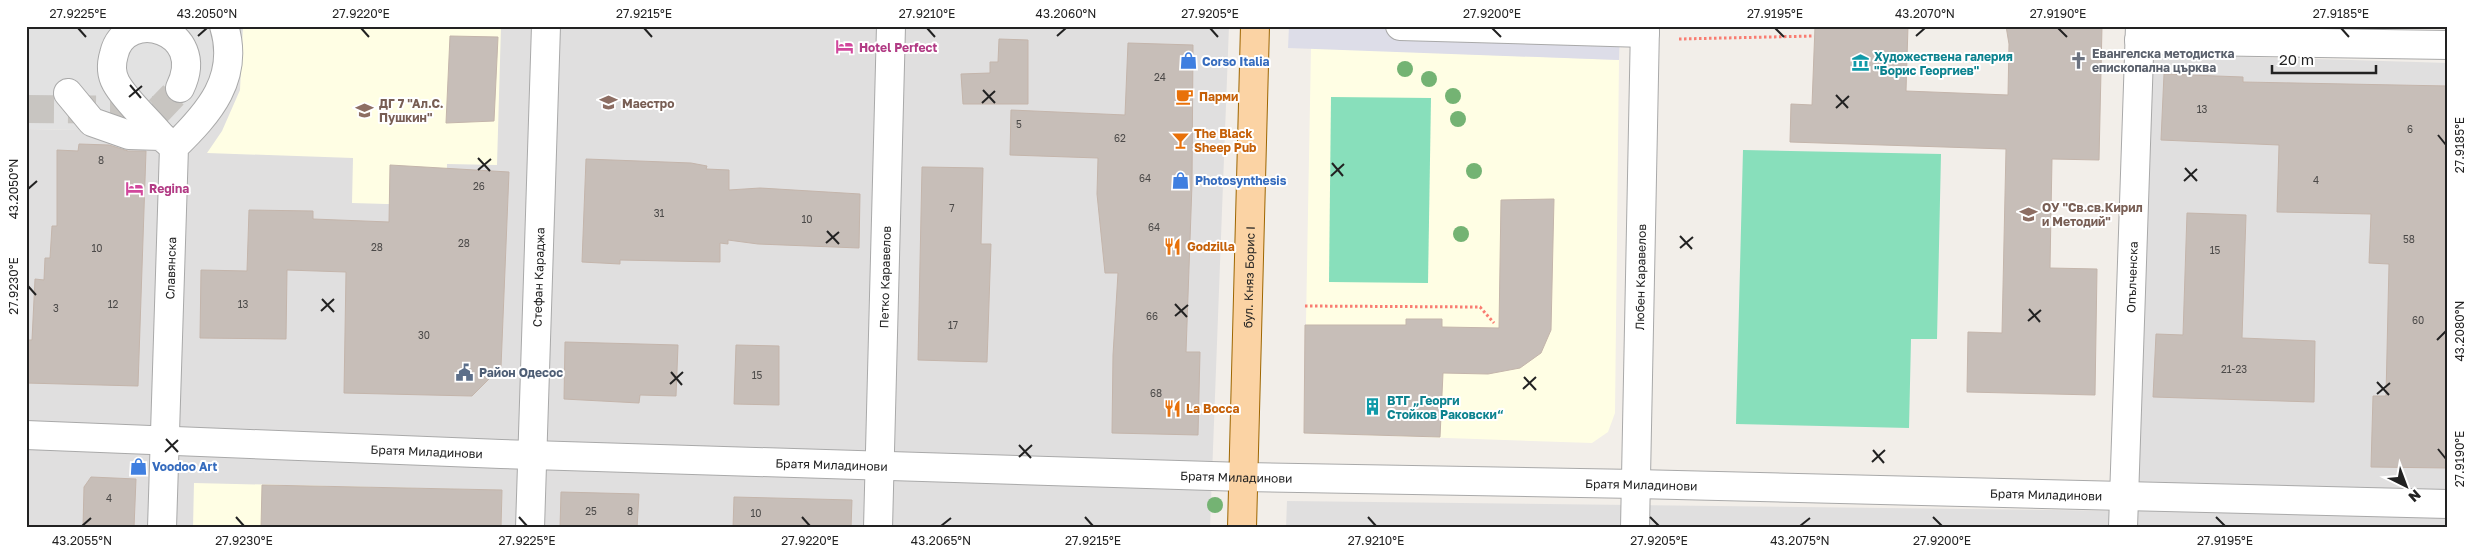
<svg xmlns="http://www.w3.org/2000/svg" width="2474" height="554" font-family="'Golos Text',sans-serif">
  <style>
    .residential { fill: #e0dfdf }
    .education { fill: #fffee4 }
    .pitch { fill: #88dfbb }
    .parking { fill: #e2e2e2 }
    .plaza { fill: #dddde8 }
    .building { fill: #c7beb8; stroke: #c4b5ab }
    .lines { fill: none; stroke-linecap: round; stroke-linejoin: round }
    .minor-tunnel { stroke: #c8c5c1; stroke-width: 28; stroke-dasharray: 28 14; stroke-linecap: butt }
    .minor-casing { stroke: #a9a9a9; stroke-width: 30 }
    .major-casing { stroke: #9e6601; stroke-width: 30 }
    .path { stroke: #f97d72; stroke-width: 3; stroke-dasharray: 2.5 2.5; stroke-linecap: butt }
    .minor { stroke: #fff; stroke-width: 28 }
    .major { stroke: #fbd3a4; stroke-width: 28 }
    .tree { fill: #74b373 }
    .ticks { fill: none; stroke: #222; stroke-width: 2 }
    .labels { text-anchor: middle; dominant-baseline: central; stroke-width: 4; stroke-linejoin: round; paint-order: stroke }
    .number-label { font-size: 10px; fill: #4b4948 }
    .hotel-label { font-size: 12px; font-weight: bold; fill: #b23c85; stroke: #fff; text-anchor: start }
    .worship-label { font-size: 12px; font-weight: bold; fill: #5b616d; stroke: #fff; text-anchor: start }
    .culture-label { font-size: 12px; font-weight: bold; fill: #0d838f; stroke: #fff; text-anchor: start }
    .shop-label { font-size: 12px; font-weight: bold; fill: #366cbe; stroke: #fff; text-anchor: start }
    .food-label { font-size: 12px; font-weight: bold; fill: #c56008; stroke: #fff; text-anchor: start }
    .education-label { font-size: 12px; font-weight: bold; fill: #785e54; stroke: #fff; text-anchor: start }
    .street-label { font-size: 12px; fill: #222; stroke: #fff }
    .service-label { font-size: 12px; font-weight: bold; fill: #4e5e75; stroke: #fff; text-anchor: start }
    .neatline { fill: none; stroke: #222; stroke-width: 2 }
    .ticks-label { font-size: 12px; text-anchor: middle; fill: #222 }
  </style>
  <rect width="100%" height="100%" fill="#f2eee9"/>
  <!-- residential -->
  <g class="residential">
    <path d="M224,26H1229L1210,528H26V129L78,130L149,143Z"/>
    <path d="M2149,54L2448,63V528H1286L1287,501L2135,511Z"/>
  </g>
  <!-- education -->
  <g class="education">
    <path d="M243,26H501L497,165L447,164L446,195L421,205L352,203L353,158L207,153L222,131L240,90Z"/>
    <path d="M1311,48L1619,60L1615,413L1608,432L1592,443L1304,433Z"/>
    <path d="M194,483L502,490L501,528H193Z"/>
  </g>
  <!-- pitch -->
  <g class="pitch">
    <path d="M1331,97L1431,98L1428,283L1329,282Z"/>
    <path d="M1743,150L1941,154L1937,339H1911L1909,428L1736,424Z"/>
  </g>
  <!-- parking -->
  <path class="parking" d="M26,26H224L229,49L174,147L78,130L26,129Z"/>
  <!-- plaza -->
  <path class="plaza" d="M1289,26H1620L1619,60L1288,48Z"/>
  <!-- building -->
  <g class="building">
    <path d="M1815,26H1908L1906,91L2008,95L2009,44L2006,26H2102L2099,160L2052,159L2050,268L2097,269L2095,395L1967,392L1968,332L2002,333L2006,149L1790,142L1791,104L1812,105Z"/>
    <path d="M450,36L498,37L494,121L446,123Z"/>
    <path d="M999,39L1028,40V104H963L961,74L990,73V62H998Z"/>
    <path d="M1128,43L1193,45L1192,184L1186,352H1200L1198,435L1112,433L1113,355L1118,273H1105L1097,194L1098,158L1010,155L1011,110L1125,115Z"/>
    <path d="M2164,74L2243,77V82L2448,86V468L2371,467L2373,396H2386L2389,264L2369,263L2371,214L2277,212L2279,145L2161,140Z"/>
    <path d="M79,144L109,145L128,151H146L138,386L26,383V340H32L35,279L44,280L45,258H50L52,226H57V150L78,151Z"/>
    <path d="M586,159L691,163L707,166L706,169L729,170V190L760,188L860,194L859,248L758,244L728,240V244L720,243V262L620,260V264L582,262Z"/>
    <path d="M390,165L509,172L501,367L472,396L344,393L346,272L287,270L286,339L200,338L201,270L247,271L249,210L313,211V219L389,222Z"/>
    <path d="M922,167L983,168L981,244H991L987,362L918,360Z"/>
    <path d="M1554,199L1551,330L1541,353L1520,368L1488,374L1443,373L1440,437L1304,433L1305,325H1406V319H1442V327L1499,328L1501,200Z"/>
    <path d="M2187,213L2246,215L2242,338L2315,341L2314,402L2153,397L2156,334L2183,335Z"/>
    <path d="M565,342L678,345L676,396L640,395L639,403L564,399Z"/>
    <path d="M736,345L779,346V405L734,404Z"/>
    <path d="M91,477L136,479L134,528H83L84,487Z"/>
    <path d="M262,485L502,490L501,528H261Z"/>
    <path d="M561,492L639,494L637,528H560Z"/>
    <path d="M734,497L852,500L851,528H733Z"/>
  </g>
  <g class="lines">
    <!-- minor-tunnel -->
    <path class="minor-tunnel" d="M26,109L159,110L180,88"/>
    <defs>
      <g id="minor">
        <path d="M1400,26L1645,33"/>
        <path d="M2139,40L2448,45"/>
        <path d="M68,93L92,122L129,135L161,136L169,143"/>
        <path d="M161,136C148,120 126,101 116,83C111,74 111,64 114,54C125,6 209,29 180,88"/>
        <path id="s1" d="M26,435L501,454L1244,477L1636,484L2448,504"/>
        <path id="s2" d="M162,528L174,147C209,113 240,78 224,26"/>
        <path id="s3" d="M530,528L546,26"/>
        <path id="s4" d="M878,528L891,26"/>
        <path id="s5" d="M1635,528L1645,26"/>
        <path id="s6" d="M2123,528L2140,26"/>
      </g>
      <g id="major">
        <path id="s7" d="M1242,528L1255,26"/>
      </g>
    </defs>
    <!-- minor casing -->
    <use href="#minor" class="minor-casing"/>
    <!-- major casing -->
    <use href="#major" class="major-casing"/>
    <!-- path -->
    <g class="path">
      <path d="M1679,39L1814,36"/>
      <path d="M1305,306L1480,307L1494,323"/>
    </g>
    <!-- minor -->
    <use href="#minor" class="minor"/>
    <!-- major -->
    <use href="#major" class="major"/>
  </g>
  <!-- trees -->
  <g class="tree">
    <circle cx="1405" cy="69" r="8"/>
    <circle cx="1429" cy="79" r="8"/>
    <circle cx="1453" cy="96" r="8"/>
    <circle cx="1458" cy="119" r="8"/>
    <circle cx="1474" cy="171" r="8"/>
    <circle cx="1461" cy="234" r="8"/>
    <circle cx="1215" cy="505" r="8"/>
  </g>
  <!-- ticks -->
  <path class="ticks" d="M78,28L86,37M361,28L369,37M644,28L652,37M927,28L935,37M1210,28L1218,37M1492,28L1501,37M1775,28L1784,37M2058,28L2067,37M2341,28L2349,37M198,36L207,28M1057,36L1066,28M1916,36L1925,28M130,85L141,98M983,90L995,103M1836,95L1848,108M129,97L142,86M982,103L995,91M1836,108L1849,96M2438,135L2446,145M478,158L490,171M1332,163L1343,176M2185,168L2197,181M478,170L491,159M1331,176L1344,164M2184,181L2197,169M28,189L37,181M827,231L839,244M1680,236L1692,249M826,243L839,232M1680,248L1693,237M28,286L36,295M322,299L334,312M1175,304L1187,317M2029,309L2040,322M321,311L334,299M1175,316L1188,305M2028,321L2041,310M2437,340L2446,331M671,372L682,385M1524,377L1536,390M2377,382L2389,395M670,384L683,372M1523,389L1536,377M2377,394L2390,383M166,439L178,452M1019,445L1031,458M2438,449L2446,459M1873,450L1884,463M165,452L178,440M1019,457L1032,445M1872,462L1885,450M236,517L244,526M519,517L527,526M802,517L810,526M1085,517L1093,526M1368,517L1376,526M1650,517L1659,526M1933,517L1942,526M2216,517L2225,526M82,526L91,518M941,526L951,518M1800,526L1810,518"/>
  <!-- icons -->
  <defs>
    <symbol id="hotel-bare" viewBox="-9 -9 18 18"><path d="M-6-4.5h1.5V1H6V5H4.5V3h-9V5H-6ZM-4 0a1.8 1.8 0 1 1 3.6 0ZM.5 0V-2.5h3Q6-2.5 6 0Z" fill="#d1479c" stroke="#fff" stroke-width="2.5" paint-order="stroke"/></symbol>
    <symbol id="church-bare" viewBox="-9 -9 18 18"><path d="M-1.2-6h2.4v3.5h3.3v2.4h-3.3V6h-2.4V-.1h-3.3v-2.4h3.3Z" fill="#6b7280" stroke="#fff" stroke-width="2.5" paint-order="stroke"/></symbol>
    <symbol id="shop-bare" viewBox="-9 -9 18 18"><path d="M-5-2.5h2.3a2.7 3.5 0 0 1 5.4 0H5L5.5 6h-11ZM-1.5-2.5h3a1.5 2.3 0 0 0-3 0Z" fill="#3f7fe0" stroke="#fff" stroke-width="2.5" paint-order="stroke"/></symbol>
    <symbol id="museum-bare" viewBox="-9 -9 18 18"><path d="M0-6L6-3V-2H-6V-3ZM-5-1h2V3h-2ZM-1-1h2V3h-2ZM3-1h2V3H3ZM-6 4H6V6H-6Z" fill="#0f9aa8" stroke="#fff" stroke-width="2.5" paint-order="stroke"/></symbol>
    <symbol id="cafe-bare" viewBox="-9 -9 18 18"><path d="M-5.5-4.5H6V0H3Q3 3.5 0 3.5H-2.5Q-5.5 3.5-5.5 0ZM3-3.2v2h1.7v-2ZM-6 4.5H4V6H-6Z" fill="#e8710a" stroke="#fff" stroke-width="2.5" paint-order="stroke"/></symbol>
    <symbol id="school-bare" viewBox="-9 -9 18 18"><path d="M0-5L7-2L0 1L-7-2ZM-4 1L0 2.5L4 1V4Q0 6-4 4Z" fill="#8d6e63" stroke="#fff" stroke-width="2.5" paint-order="stroke"/></symbol>
    <symbol id="bar-bare" viewBox="-9 -9 18 18"><path d="M-6-5H6L.8 .8V4.5H3.5V6h-7V4.5H-.8V.8Z" fill="#e8710a" stroke="#fff" stroke-width="2.5" paint-order="stroke"/></symbol>
    <symbol id="restaurant-bare" viewBox="-9 -9 18 18"><path d="M-5-6h1v4h1v-4h1v4h1v-4h1v5L-1.5 .5V6h-2V.5L-5-1ZM5-6V6H3V1.5H1.5Q1.5-4 5-6Z" fill="#e8710a" stroke="#fff" stroke-width="2.5" paint-order="stroke"/></symbol>
    <symbol id="civic-bare" viewBox="-9 -9 18 18"><path d="M-.6-6.5H3V-4.5H.6V-3L4-1V1h2V6H-6V1h2V-1L-.6-3ZM-1.2 2.5V6h2.4V2.5Z" fill="#5c6f8a" stroke="#fff" stroke-width="2.5" paint-order="stroke"/></symbol>
    <symbol id="building-bare" viewBox="-9 -9 18 18"><path d="M-4-6H4V6H1V3H-1V6H-4ZM-2.5-4.3h1.7v1.8h-1.7ZM.8-4.3h1.7v1.8H.8ZM-2.5-1h1.7V.8h-1.7ZM.8-1h1.7V.8H.8Z" fill="#0f9aa8" stroke="#fff" stroke-width="2.5" paint-order="stroke"/></symbol>
  </defs>
  <g fill-rule="evenodd">
    <use href="#hotel-bare" x="832" y="34" width="25" height="25"/>
    <use href="#church-bare" x="2066" y="48" width="25" height="25"/>
    <use href="#shop-bare" x="1176" y="48" width="25" height="25"/>
    <use href="#museum-bare" x="1848" y="50" width="25" height="25"/>
    <use href="#cafe-bare" x="1172" y="84" width="25" height="25"/>
    <use href="#school-bare" x="596" y="90" width="25" height="25"/>
    <use href="#school-bare" x="352" y="98" width="25" height="25"/>
    <use href="#bar-bare" x="1168" y="128" width="25" height="25"/>
    <use href="#shop-bare" x="1168" y="168" width="25" height="25"/>
    <use href="#hotel-bare" x="122" y="176" width="25" height="25"/>
    <use href="#school-bare" x="2016" y="202" width="25" height="25"/>
    <use href="#restaurant-bare" x="1160" y="234" width="25" height="25"/>
    <use href="#civic-bare" x="452" y="360" width="25" height="25"/>
    <use href="#building-bare" x="1360" y="394" width="25" height="25"/>
    <use href="#restaurant-bare" x="1160" y="396" width="25" height="25"/>
    <use href="#shop-bare" x="126" y="454" width="25" height="25"/>
  </g>
  <g class="labels">
    <!-- number labels -->
    <g class="number-label">
      <text x="1160" y="77">24</text>
      <text x="2202" y="109">13</text>
      <text x="1019" y="124">5</text>
      <text x="2410" y="129">6</text>
      <text x="1120" y="138">62</text>
      <text x="101" y="160">8</text>
      <text x="1145" y="178">64</text>
      <text x="2316" y="180">4</text>
      <text x="479" y="186">26</text>
      <text x="952" y="208">7</text>
      <text x="659" y="213">31</text>
      <text x="807" y="219">10</text>
      <text x="1154" y="227">64</text>
      <text x="2409" y="239">58</text>
      <text x="464" y="243">28</text>
      <text x="377" y="247">28</text>
      <text x="97" y="248">10</text>
      <text x="2215" y="250">15</text>
      <text x="113" y="304">12</text>
      <text x="243" y="304">13</text>
      <text x="56" y="308">3</text>
      <text x="1152" y="316">66</text>
      <text x="2418" y="320">60</text>
      <text x="953" y="325">17</text>
      <text x="424" y="335">30</text>
      <text x="2234" y="369">21-23</text>
      <text x="757" y="375">15</text>
      <text x="1156" y="393">68</text>
      <text x="109" y="498">4</text>
      <text x="591" y="511">25</text>
      <text x="630" y="511">8</text>
      <text x="756" y="513">10</text>
    </g>
    <!-- hotel labels -->
    <g class="hotel-label">
      <text x="859" y="47">Hotel Perfect</text>
      <text x="149" y="188">Regina</text>
    </g>
    <!-- worship labels -->
    <g class="worship-label">
      <text x="2092" y="53">Евангелска методистка<tspan x="2092" dy="14">епископална църква</tspan></text>
    </g>
    <!-- culture labels -->
    <g class="culture-label">
      <text x="1874" y="56">Художествена галерия<tspan x="1874" dy="14">"Борис Георгиев"</tspan></text>
      <text x="1387" y="400">ВТГ „Георги<tspan x="1387" dy="14">Стойков Раковски“</tspan></text>
    </g>
    <!-- shop labels -->
    <g class="shop-label">
      <text x="1202" y="61">Corso Italia</text>
      <text x="1195" y="180">Photosynthesis</text>
      <text x="152" y="466">Voodoo Art</text>
    </g>
    <!-- food labels -->
    <g class="food-label">
      <text x="1199" y="96">Парми</text>
      <text x="1194" y="133">The Black<tspan x="1194" dy="14">Sheep Pub</tspan></text>
      <text x="1187" y="246">Godzilla</text>
      <text x="1186" y="408">La Bocca</text>
    </g>
    <!-- education labels -->
    <g class="education-label">
      <text x="379" y="103">ДГ 7 "Ал.С.<tspan x="379" dy="14">Пушкин"</tspan></text>
      <text x="622" y="103">Маестро</text>
      <text x="2042" y="207">ОУ "Св.св.Кирил<tspan x="2042" dy="14">и Методий"</tspan></text>
    </g>
    <!-- street labels -->
    <g class="street-label">
      <text stroke="none"><textPath href="#s2" startOffset="260">Славянска</textPath></text>
      <text stroke="none"><textPath href="#s3" startOffset="251">Стефан Караджа</textPath></text>
      <text stroke="none"><textPath href="#s4" startOffset="251">Петко Каравелов</textPath></text>
      <text stroke="none"><textPath href="#s7" startOffset="251">бул. Княз Борис I</textPath></text>
      <text stroke="none"><textPath href="#s5" startOffset="251">Любен Каравелов</textPath></text>
      <text stroke="none"><textPath href="#s6" startOffset="251">Опълченска</textPath></text>
      <text stroke="none"><textPath href="#s1" startOffset="401">Братя Миладинови</textPath></text>
      <text stroke="none"><textPath href="#s1" startOffset="806">Братя Миладинови</textPath></text>
      <text stroke="none"><textPath href="#s1" startOffset="1211">Братя Миладинови</textPath></text>
      <text stroke="none"><textPath href="#s1" startOffset="1616">Братя Миладинови</textPath></text>
      <text stroke="none"><textPath href="#s1" startOffset="2021">Братя Миладинови</textPath></text>
    </g>
    <!-- service labels -->
    <g class="service-label">
      <text x="479" y="372">Район Одесос</text>
    </g>
  </g>
  <!-- border -->
  <rect width="2474" height="554" fill="none" stroke="#ffffff" stroke-width="55"/>
  <!-- north arrow -->
  <g transform="translate(2406 486) rotate(138)" stroke="#ffffff" stroke-width="4" paint-order="stroke">
  <path d="M0-4L9 19L0 12L-9 19Z" fill="#222222"/>
  <text y="-8" font-size="14" font-weight="bold" text-anchor="middle" fill="#222222">N</text>
  </g>
  <!-- scale -->
  <path d="M2272 65v8h104v-8" fill="none" stroke="#222222" stroke-width="2.5"/>
  <text x="2279" y="65" font-size="15" fill="#222222" stroke="#ffffff" stroke-width="4" paint-order="stroke">20 m</text>
  <rect x="28" y="28" width="2418" height="498" class="neatline"/>
  <g class="ticks-label">
    <text x="78" y="18">27.9225°E</text>
    <text x="207" y="18">43.2050°N</text>
    <text x="361" y="18">27.9220°E</text>
    <text x="644" y="18">27.9215°E</text>
    <text x="927" y="18">27.9210°E</text>
    <text x="1066" y="18">43.2060°N</text>
    <text x="1210" y="18">27.9205°E</text>
    <text x="1492" y="18">27.9200°E</text>
    <text x="1775" y="18">27.9195°E</text>
    <text x="1925" y="18">43.2070°N</text>
    <text x="2058" y="18">27.9190°E</text>
    <text x="2341" y="18">27.9185°E</text>
    <text transform="translate(2460 145) rotate(-90)" y="4">27.9185°E</text>
    <text transform="translate(14 189) rotate(-90)" y="4">43.2050°N</text>
    <text transform="translate(14 286) rotate(-90)" y="4">27.9230°E</text>
    <text transform="translate(2460 331) rotate(-90)" y="4">43.2080°N</text>
    <text transform="translate(2460 459) rotate(-90)" y="4">27.9190°E</text>
    <text x="82" y="545">43.2055°N</text>
    <text x="244" y="545">27.9230°E</text>
    <text x="527" y="545">27.9225°E</text>
    <text x="810" y="545">27.9220°E</text>
    <text x="941" y="545">43.2065°N</text>
    <text x="1093" y="545">27.9215°E</text>
    <text x="1376" y="545">27.9210°E</text>
    <text x="1659" y="545">27.9205°E</text>
    <text x="1800" y="545">43.2075°N</text>
    <text x="1942" y="545">27.9200°E</text>
    <text x="2225" y="545">27.9195°E</text>
  </g>
</svg>
